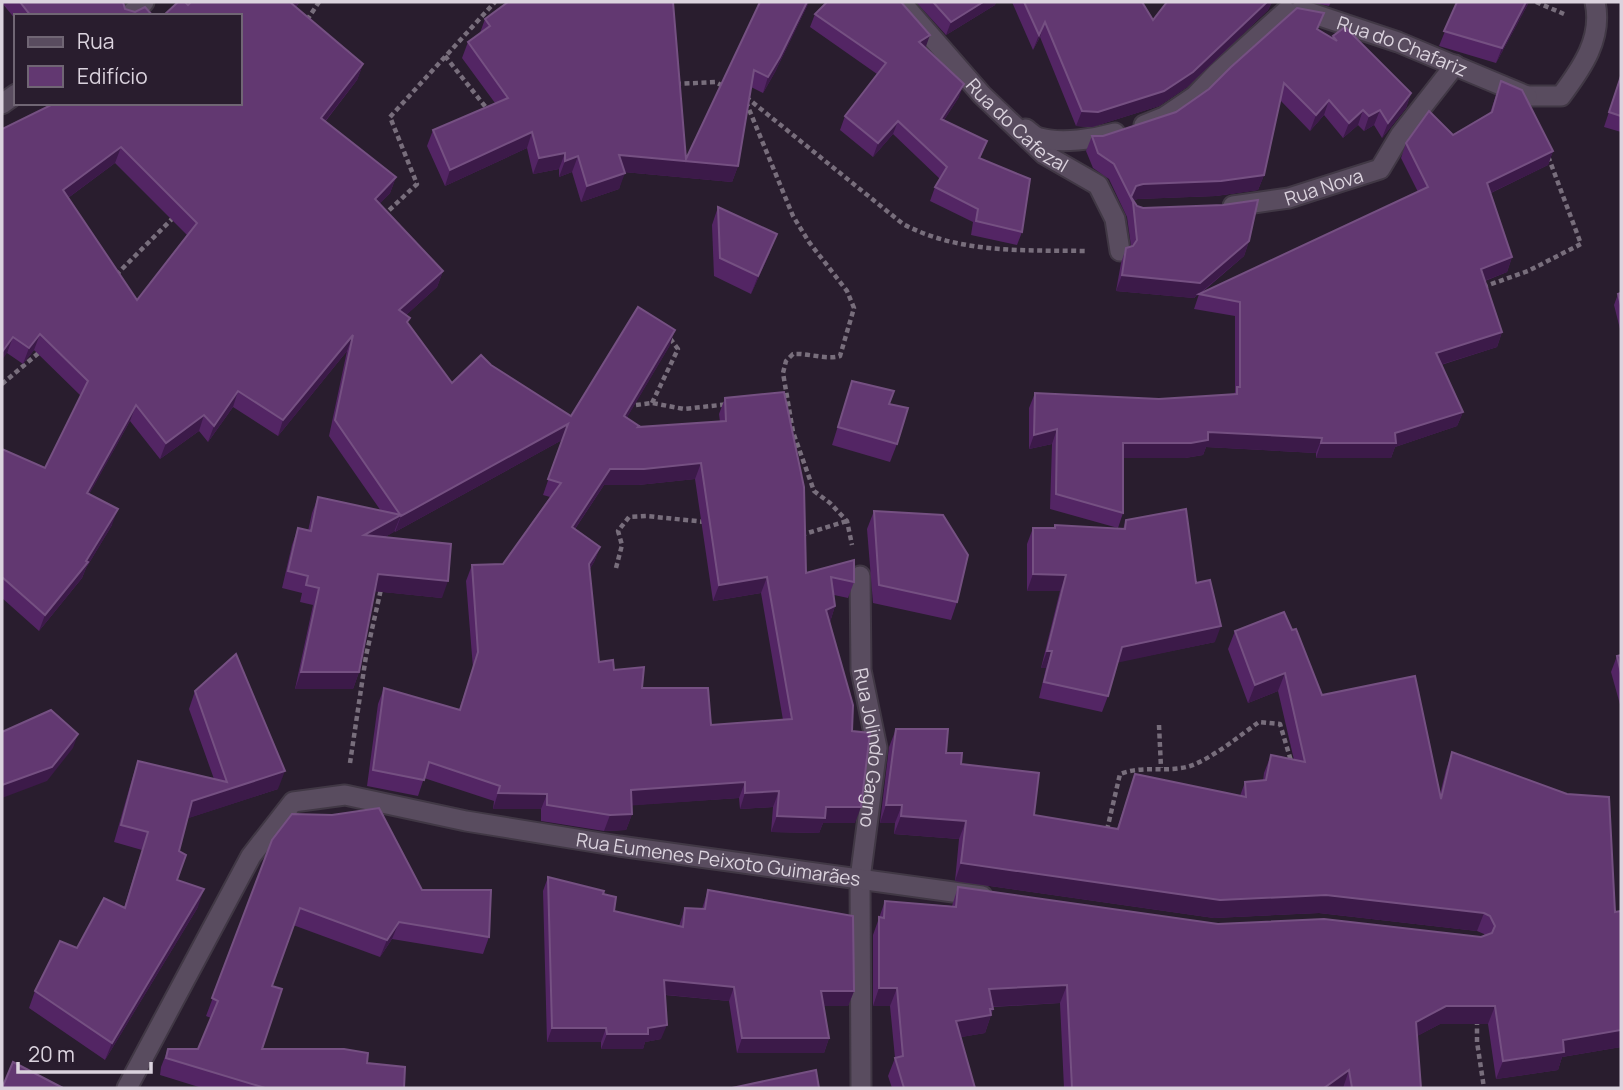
<svg xmlns="http://www.w3.org/2000/svg" width="1623" height="1090" font-family="Manrope,sans-serif">
  <style>
    .lines { fill: none; stroke-linecap: round; stroke-linejoin: round }
    .service-casing { stroke: #413845; stroke-width: 23 }
    .minor-casing { stroke: #413845; stroke-width: 23 }
    .path { stroke: #786e7c; stroke-width: 4.5; stroke-dasharray: 5 3.5; stroke-linecap: butt }
    .service { stroke: #594c5f; stroke-width: 19 }
    .minor { stroke: #594c5f; stroke-width: 19 }
    .wall { fill: #532564; fill-rule: evenodd }
    .shaded-wall { fill: #3c1a49 }
    .building { fill: #623871; stroke: #755082; stroke-width: 2; fill-rule: evenodd }
    .labels { text-anchor: middle; dominant-baseline: central; stroke-width: 6; stroke-linejoin: round; paint-order: stroke }
    .street-label { font-size: 19px; fill: #dbd3de; stroke: #291d2e }
  </style>
  <rect width="100%" height="100%" fill="#291d2e"/>
  <g class="lines">
    <defs>
      <path id="service" d="M1527,96H1561C1582,68 1603,38 1595,2"/>
      <g id="minor">
        <path id="s1" d="M901,2L982,95L1044,154L1098,185L1115,219L1120,251"/>
        <path id="s2" d="M1298,12L1311,13L1398,42L1527,96"/>
        <path d="M128,16L144,2"/>
        <path d="M2,104L16,94"/>
        <path d="M1144,125L1164,117L1195,96L1217,73L1286,11"/>
        <path d="M1026,129C1030,132 1035,137 1040,138C1062,144 1094,139 1115,133"/>
        <path id="s3" d="M1233,206L1289,198L1380,169L1401,134L1455,65"/>
        <path id="s4" d="M860,576L861,670L877,748L860,879L861,1088"/>
        <path id="s5" d="M127,1088L251,856L293,802L345,795L466,821L619,846L982,896"/>
      </g>
    </defs>
    <!-- service casing -->
    <use href="#service" class="service-casing"/>
    <!-- minor casing -->
    <use href="#minor" class="minor-casing"/>
    <!-- path -->
    <g class="path">
      <path d="M1536,2L1564,14"/>
      <path d="M307,20L319,2"/>
      <path d="M445,56L488,110"/>
      <path d="M676,84L715,82L725,87"/>
      <path d="M746,97L903,224C960,254 1024,250 1087,251"/>
      <path d="M746,102L793,216L809,242L847,291L854,308L840,356C825,360 809,353 793,354L786,361L783,373L793,432L814,491L830,503L847,521L852,545"/>
      <path d="M383,216L417,184L390,117L495,2"/>
      <path d="M116,275L174,217"/>
      <path d="M1483,287L1528,271L1581,244L1548,156"/>
      <path d="M2,384L41,351"/>
      <path d="M652,403L678,349L669,337"/>
      <path d="M636,405L652,403L684,409L729,404"/>
      <path d="M801,535L847,521"/>
      <path d="M616,568L622,545L618,531L629,517L646,516L706,522"/>
      <path d="M1159,725L1161,768"/>
      <path d="M350,763L366,656L381,589"/>
      <path d="M1107,830L1120,774C1143,765 1168,773 1190,766C1213,758 1239,736 1259,722L1280,724L1291,761"/>
      <path d="M1477,1020V1042L1484,1088"/>
    </g>
    <!-- service -->
    <use href="#service" class="service"/>
    <!-- minor -->
    <use href="#minor" class="minor"/>
  </g>
  <!-- wall -->
  <g class="wall">
    <path d="M2,2H124L125,9L153,16H16V20L2,3Z"/>
    <path d="M191,2H300L296,7L363,64L357,80L325,122L396,177L390,193L379,204L443,271L437,287L406,315L408,323L452,383L491,365L571,416L670,345L627,417L638,427L720,422L719,414L725,398L806,573L854,560V582L848,598L834,595L835,606L830,622L852,731L855,823H823L819,833L771,832L773,807L740,809L739,798L632,805V814L626,830L604,831L541,821V809H493L494,801L424,778L418,796L367,786L378,704L384,688L459,710L473,668L466,581L472,565L503,564L550,497L543,495L562,440L395,532V531L385,537L442,598L374,591L359,672L353,689H295L313,605L300,602L302,593L282,588L292,545L298,528L308,531L312,513L318,497L381,511L329,436L347,351L278,436L233,407L208,442L199,431L160,459L130,421L89,494L112,525L86,568L82,578L39,631L2,598V449L45,468L81,396L34,350L23,364L7,353L55,103H240L188,5ZM115,163L187,235L137,300L68,198ZM695,479L713,601L761,593L783,720L711,725L642,688L599,662L589,570L594,562L600,547L575,529L604,485H638Z"/>
    <path d="M760,2H809L775,72L763,93L751,87L738,166L732,182L624,172L619,189L581,202L572,172L559,177V169L533,174L527,148L445,186L427,146L433,130L495,103L462,58L468,42L480,33L485,19L686,159Z"/>
    <path d="M916,2H996L995,5L946,35Z"/>
    <path d="M1012,2H1142L1153,20L1167,2H1272L1268,10L1187,87L1159,106L1092,127L1076,126L1040,37L1033,50Z"/>
    <path d="M1310,2H1331L1329,6Z"/>
    <path d="M1457,2H1529L1496,63L1439,46Z"/>
    <path d="M815,14L926,48L959,97L944,120L982,154L980,158L1022,232L1017,245L971,235L973,222L930,201L935,187L940,179L893,134L873,157L840,130L845,116L877,74L810,27Z"/>
    <path d="M1318,29L1332,39L1333,36L1411,93L1406,108L1382,138L1374,125L1364,131L1358,125L1343,138L1324,115L1310,131L1280,100L1264,175L1258,190L1216,196L1138,199L1133,200L1137,206L1249,241L1244,256L1200,294L1418,192L1401,158L1406,143L1453,135L1490,113L1501,81L1553,151L1548,165L1491,193L1512,257L1507,272L1485,281L1502,332L1497,347L1441,365L1463,412L1457,426L1395,447L1391,458H1316V453L1206,447L1203,455L1185,458H1123V513L1118,528L1050,509L1052,444L1029,449V408L1035,393L1159,399L1234,394L1235,392V316L1194,309L1199,294L1194,298L1116,291L1121,263L1126,248L1131,246L1127,217L1109,179L1093,168L1086,151L1092,136H1103L1176,112Z"/>
    <path d="M1621,75V132L1604,127Z"/>
    <path d="M718,207L770,252L751,294L714,276L712,225Z"/>
    <path d="M1621,293V333L1614,305L1618,294Z"/>
    <path d="M852,381L889,404L897,444L890,462L832,445Z"/>
    <path d="M874,511L957,602L951,620L873,603L867,529Z"/>
    <path d="M1126,520L1196,583L1215,642L1117,662L1108,696L1102,712L1039,698L1046,668H1041L1060,591H1027V544L1033,528H1054L1055,525L1123,529Z"/>
    <path d="M1292,630L1322,695L1440,794L1446,770L1452,752L1615,912L1621,911V1047L1562,1057L1558,1070L1496,1079L1488,1024H1440L1417,1036L1421,1088H1064L1060,1003L993,1007V1009L985,1033L961,1037L975,1088H892L888,1076L895,1058L890,1006H873V935L885,901L952,906L958,887L1218,924L1481,937L1485,936L1484,934L1477,931L1319,913L1214,918L955,881L959,839L894,834L895,823H880L889,747L896,729L946,753L1034,815L1117,829L1135,774L1240,796L1245,782L1263,781L1264,773L1271,755L1294,760L1278,691L1248,703L1228,649L1235,631Z"/>
    <path d="M1621,655V708L1611,672L1617,656Z"/>
    <path d="M195,691L278,789L188,818L179,851L177,880L198,907L105,1060L29,1008L35,991L77,948L124,908L142,850L114,842L132,779L138,761L214,779L189,709Z"/>
    <path d="M272,840L422,890L489,937L483,954L392,939L380,957L293,925L272,986L262,1049L367,1063L404,1088H202L160,1075L161,1067L168,1049H198L211,1018L206,1016Z"/>
    <path d="M548,877L603,894L614,911L679,926L685,908L702,909L708,890L854,991L848,1006H824L829,1038L824,1053H737L729,1001L665,995L661,1039L645,1042L643,1049H601V1042H547L543,891Z"/>
  </g>
  <!-- shaded-wall -->
  <g class="shaded-wall">
    <path d="M292,2H300L285,18Z"/>
    <path d="M807,2H809L775,72L763,93L768,77Z"/>
    <path d="M983,2H996L995,5L946,35L951,22Z"/>
    <path d="M1267,2H1272L1268,10L1187,87L1159,106L1092,127L1076,126L1082,111Z"/>
    <path d="M1526,2H1529L1496,63L1502,48Z"/>
    <path d="M1045,22L1040,37L1033,50L1039,35Z"/>
    <path d="M930,35L925,49L919,42Z"/>
    <path d="M363,64L357,80L315,134L321,118Z"/>
    <path d="M964,84L959,97L936,132L941,119Z"/>
    <path d="M1411,93L1406,108L1382,138L1388,123Z"/>
    <path d="M1329,100L1324,115L1310,131L1316,115Z"/>
    <path d="M1363,110L1358,125L1343,138L1349,123Z"/>
    <path d="M1380,110L1374,125L1364,131L1369,116Z"/>
    <path d="M898,121L893,134L873,157L878,143Z"/>
    <path d="M532,132L527,148L445,186L450,170Z"/>
    <path d="M121,147L115,163L57,206L63,190Z"/>
    <path d="M1553,151L1548,165L1482,197L1487,183Z"/>
    <path d="M565,153L559,169L533,174L539,158Z"/>
    <path d="M619,155L738,166L732,182L613,171Z"/>
    <path d="M578,156L572,172L559,177L565,161Z"/>
    <path d="M625,173L619,189L581,202L587,186Z"/>
    <path d="M1264,175L1258,190L1216,196L1138,199L1131,201V198L1136,186L1143,184Z"/>
    <path d="M396,177L390,193L369,215L375,199Z"/>
    <path d="M777,234L770,252L751,294L758,276Z"/>
    <path d="M1249,241L1244,256L1194,298L1116,291L1122,275Z"/>
    <path d="M1512,257L1507,272L1476,284L1481,269Z"/>
    <path d="M443,271L437,287L394,326L399,310Z"/>
    <path d="M675,330L670,345L619,431L624,416Z"/>
    <path d="M1502,332L1497,347L1430,368L1436,353Z"/>
    <path d="M40,334L34,350L23,364L29,348Z"/>
    <path d="M353,335L347,351L278,436L283,420Z"/>
    <path d="M13,337L7,353L2,360V352Z"/>
    <path d="M238,391L233,407L208,442L214,426Z"/>
    <path d="M136,405L130,421L81,509L87,493Z"/>
    <path d="M1463,412L1457,426L1395,447L1391,458H1316L1321,443L1395,433Z"/>
    <path d="M204,415L199,431L160,459L166,443Z"/>
    <path d="M568,424L562,440L395,532L401,516Z"/>
    <path d="M1057,429L1052,444L1029,449L1034,435Z"/>
    <path d="M1208,432L1322,438L1316,453L1206,447L1203,455L1185,458H1118L1123,443Z"/>
    <path d="M701,463L695,479L638,485H604L566,542L572,527L610,469Z"/>
    <path d="M118,509L112,525L86,568L82,578L39,631L45,615L86,561Z"/>
    <path d="M401,515L394,532L358,552L364,535Z"/>
    <path d="M600,547L594,562L583,579L589,564Z"/>
    <path d="M378,574L448,581L442,598L372,591Z"/>
    <path d="M1033,574L1066,575L1060,591H1027Z"/>
    <path d="M767,577L761,593L713,601L719,585Z"/>
    <path d="M835,606L830,622L826,610Z"/>
    <path d="M1221,626L1215,642L1116,663L1122,647Z"/>
    <path d="M1047,651H1052L1046,668H1041Z"/>
    <path d="M301,672H359L353,689H295Z"/>
    <path d="M1285,673L1278,691L1248,703L1255,685Z"/>
    <path d="M78,734L73,748L47,781L2,798V785Z"/>
    <path d="M285,771L278,789L186,819L192,801Z"/>
    <path d="M745,782L739,798L625,806L631,790Z"/>
    <path d="M779,791L773,807L740,809L745,793Z"/>
    <path d="M498,793L547,794L541,809H493Z"/>
    <path d="M886,805H902L895,823H880Z"/>
    <path d="M826,807H861L855,823H823L819,833L771,832L777,816Z"/>
    <path d="M632,814L626,830L604,831L610,815Z"/>
    <path d="M901,816L966,821L959,839L894,834Z"/>
    <path d="M961,863L1326,895L1484,913L1477,931L1319,913L1214,918L955,881Z"/>
    <path d="M204,889L198,907L105,1060L112,1043Z"/>
    <path d="M399,922L392,939L380,957L387,940Z"/>
    <path d="M664,980L734,987L729,1001L658,994Z"/>
    <path d="M1067,985L1060,1003L983,1007L989,989Z"/>
    <path d="M879,988H897L890,1006H873Z"/>
    <path d="M821,991H854L848,1006H816Z"/>
    <path d="M1446,1006H1495L1488,1024H1440L1410,1040L1416,1022Z"/>
    <path d="M990,1009H993L985,1033L950,1039L956,1021Z"/>
    <path d="M667,1025L661,1039L645,1042L643,1049H601L607,1034Z"/>
    <path d="M552,1028H606L601,1042H547Z"/>
    <path d="M1621,1030V1047L1562,1057L1558,1070L1496,1079L1503,1061L1563,1040Z"/>
    <path d="M742,1038H829L824,1053H737Z"/>
    <path d="M1349,1070L1343,1088H1324Z"/>
  </g>
  <!-- building -->
  <g class="building">
    <path d="M20,2H123L125,9L135,12L145,7L153,16H31Z"/>
    <path d="M178,2H185L188,5L191,2H292L291,3L363,64L321,118L396,177L375,199L443,271L399,310L410,318L407,322L452,383L481,355L491,365L571,416L638,307L675,330L624,416L639,426L638,427L726,421L725,398L784,392L804,487L806,573L854,560V582L831,577L835,606L826,610L853,705L852,731L870,733L861,807H826L825,818L777,816L779,791L745,793V782L631,790L632,814L610,815L547,805V794L498,793L500,786L429,762L424,780L373,770L384,688L460,710L478,652L472,565L503,564L561,483L548,479L568,424L401,516L335,420L353,335L283,420L238,391L214,426L204,415L166,443L136,405L87,493L118,509L86,561L88,562L45,615L2,577V449L45,468L88,381L40,334L29,348L13,337L2,352V129L55,103H240V16H163ZM121,147L197,223L137,300L63,190ZM701,463L719,585L767,577L792,719L711,725L708,688H642L644,667L614,670L613,660L599,662L589,564L600,547L572,527L610,469H644Z"/>
    <path d="M508,2H673L686,159L760,2H807L780,57L768,77L754,70L738,166L619,155L625,173L587,186L578,156L565,161V153L539,158L532,132L450,170L433,130L508,98L468,42L490,26L485,19Z"/>
    <path d="M827,2H901L930,35L919,42L964,84L941,119L987,141L979,158L1030,179L1022,232L976,221L978,209L935,187L947,167L898,121L878,143L845,116L886,63L815,14Z"/>
    <path d="M933,2H983L951,22Z"/>
    <path d="M1024,2H1142L1153,20L1167,2H1267L1193,72L1164,91L1098,112L1082,111L1045,22L1039,35Z"/>
    <path d="M1457,2H1526L1502,48L1444,31Z"/>
    <path d="M1297,8L1324,13L1317,29L1337,41L1333,36L1345,27L1411,93L1388,123L1380,110L1369,116L1363,110L1349,123L1329,100L1316,115L1284,83L1264,175L1221,181L1143,184L1136,186L1131,197L1137,206L1143,208L1223,205L1258,200L1249,241L1200,283L1122,275L1126,248L1133,246L1137,240L1133,202L1114,164L1098,153L1092,136H1103L1176,112L1209,89L1231,67Z"/>
    <path d="M1621,76V116L1609,112Z"/>
    <path d="M1501,81L1522,90L1553,151L1487,183L1512,257L1481,269L1502,332L1436,353L1463,412L1395,433L1396,443H1321L1322,438L1208,432V440L1191,443H1123V513L1056,494L1057,429L1034,435L1035,393L1159,399L1237,394V387H1240V302L1199,294L1428,187L1406,143L1429,111L1453,135L1492,112Z"/>
    <path d="M718,207L777,234L758,276L720,258Z"/>
    <path d="M1621,293V305L1618,294Z"/>
    <path d="M852,381L894,391L889,404L908,408L897,444L838,427Z"/>
    <path d="M318,497L401,515L364,535L451,544L448,581L378,574L359,672H301L319,588L306,585L308,576L288,571L298,528L311,531Z"/>
    <path d="M1186,509L1196,583L1210,580L1221,626L1122,647L1108,696L1044,682L1052,651H1047L1066,575L1033,574V528H1055V525L1125,529L1126,520Z"/>
    <path d="M874,511L943,515L968,555L957,602L879,585Z"/>
    <path d="M1284,612L1292,630L1296,629L1322,695L1415,676L1441,799L1452,752L1567,794L1609,797L1615,912L1621,911V1030L1563,1040L1564,1052L1503,1061L1495,1006H1446L1416,1022L1421,1088H1352L1349,1070L1324,1088H1072L1067,985L989,989L993,1009H990L991,1015L956,1021L975,1088H904L895,1058L903,1056L897,988H879V917L884,918L885,901L956,907L958,887L1218,924L1324,919L1481,937L1492,933L1495,926L1490,916L1484,913L1326,895L1220,900L961,863L966,821L901,816L902,805H886L896,729H948L946,753H962L961,764L1039,773L1034,815L1118,829L1135,774L1246,797L1245,782L1266,780L1271,755L1305,762L1285,673L1255,685L1235,631Z"/>
    <path d="M236,654L285,771L192,801L179,851L186,855L177,880L204,889L112,1043L35,991L60,941L77,948L104,898L125,908L148,832L121,825L138,761L227,782L195,691Z"/>
    <path d="M1621,655V673L1617,656Z"/>
    <path d="M51,710L78,734L52,767L2,785V732Z"/>
    <path d="M379,808L422,890H491L489,937L399,922L387,940L300,908L272,986L282,989L262,1049H344L368,1053L367,1063L405,1067L404,1088H265L166,1058L168,1049H198L218,1001L212,998L272,840L292,814L332,815Z"/>
    <path d="M548,877L604,891L603,894L616,897L614,911L683,927L685,908L705,909L708,890L853,916L854,991H821L829,1038H742L734,987L664,980L667,1025L648,1028V1034H607L606,1028H552Z"/>
    <path d="M13,1062L63,1088H2Z"/>
    <path d="M816,1070L819,1088H732Z"/>
  </g>
  <g class="labels">
    <!-- street labels -->
    <g class="street-label">
      <text stroke="none"><textPath href="#s2" startOffset="110">Rua do Chafariz</textPath></text>
      <text stroke="none"><textPath href="#s1" startOffset="170">Rua do Cafezal</textPath></text>
      <text stroke="none"><textPath href="#s3" startOffset="93">Rua Nova</textPath></text>
      <text stroke="none"><textPath href="#s4" startOffset="173">Rua Jolindo Gagno</textPath></text>
      <text stroke="none"><textPath href="#s5" startOffset="763">Rua Eumenes Peixoto Guimarães</textPath></text>
    </g>
  </g>
  <!-- border -->
  <rect width="1623" height="1090" fill="none" stroke="#dbd3de" stroke-width="7"/>
  <!-- legend -->
  <rect x="14" y="14" width="228" height="91" fill="#291d2e" stroke="#706674" stroke-width="2"/>
  <rect x="28" y="37" width="35" height="10" fill="#594c5f" stroke="#706674" stroke-width="2"/>
  <text x="77" y="49" font-size="21" fill="#dbd3de">Rua</text>
  <rect x="28" y="66" width="35" height="21" fill="#623871" stroke="#706674" stroke-width="2"/>
  <text x="77" y="84" font-size="21" fill="#dbd3de">Edifício</text>
  <!-- scale -->
  <path d="M18 1062v10h133v-10" fill="none" stroke="#dbd3de" stroke-width="3.5"/>
  <text x="28" y="1062" font-size="21" fill="#dbd3de" stroke="#291d2e" stroke-width="5" paint-order="stroke">20 m</text>
</svg>
